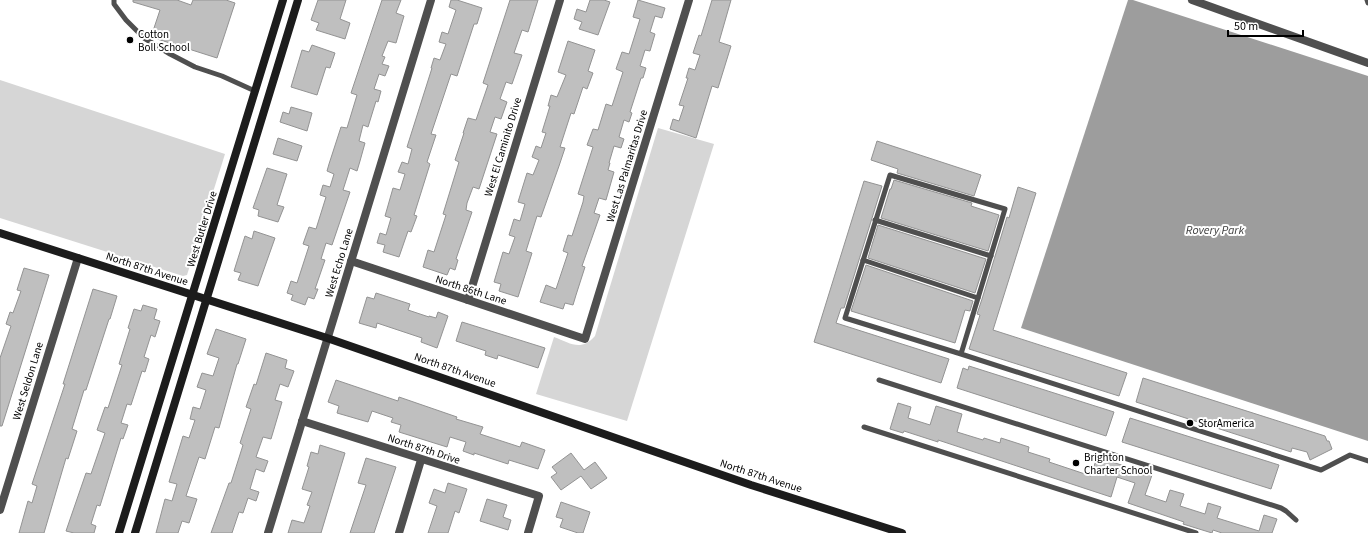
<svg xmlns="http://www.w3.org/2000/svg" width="1368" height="533" font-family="'Source Sans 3',sans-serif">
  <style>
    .green { fill: #d6d6d6 }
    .water { fill: #9d9d9d }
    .building { fill: #bfbfbf; stroke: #939393 }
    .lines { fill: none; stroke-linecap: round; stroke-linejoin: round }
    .lane { stroke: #4f4f4f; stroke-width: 5 }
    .street { stroke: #4f4f4f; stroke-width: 8 }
    .secondary { stroke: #1c1c1c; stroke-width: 8 }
    .poi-dot { fill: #000; stroke: #fff; stroke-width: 1.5 }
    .labels { text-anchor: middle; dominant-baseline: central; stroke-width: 4; stroke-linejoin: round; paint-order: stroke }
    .poi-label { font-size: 11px; fill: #000; stroke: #fff; text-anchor: start }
    .street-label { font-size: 11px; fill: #000; stroke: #fff }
    .water-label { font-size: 12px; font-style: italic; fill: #3e3e3e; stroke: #fff }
  </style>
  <rect width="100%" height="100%" fill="#fff"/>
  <!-- green -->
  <g class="green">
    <path d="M0,80L225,154L187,275L183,276L0,218Z"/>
    <path d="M658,128L714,144L627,421L536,394L554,337C570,343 581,352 595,336Z"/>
  </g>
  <!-- water -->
  <path class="water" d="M1128,0H1133L1368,76V441L1021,328Z"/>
  <!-- building -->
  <g class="building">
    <path d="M133,0H177L191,5L193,0H226L235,3L217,58L151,37L160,10L133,2Z"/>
    <path d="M318,0H346L340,19L350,23L345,39L316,30L319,23L311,20Z"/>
    <path d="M382,0H401L396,13L404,16L396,43L388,41L382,56L385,57L382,64L389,66L385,76L379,74L374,89L381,91L378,102L376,101L368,127L363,125L359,141L365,143L360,161L357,171L350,168L343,190L350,192L332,245L326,243L321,259L325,260L315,289H318L314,299L308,297L305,305L291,300L293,295L287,293L291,281L297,283L309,246L303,244L309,227L316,229L326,197L320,195L323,185L330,187L334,174L327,171L329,164L341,127L347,128L357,95L351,93Z"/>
    <path d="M451,0H457L482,8L477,24H474L457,76L451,74L431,134L436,135L427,162L430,164L414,215L417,216L411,232L408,231L399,257L383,252L385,245L377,243L380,233L386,235L391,218L385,216L393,188L400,190L405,174L398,172L402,162L408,164L412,149L407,147L432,68H431L434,58L440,60L446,44L439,42L442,32L448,34L456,10L449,7Z"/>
    <path d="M510,0H538L528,32L522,30L514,53L522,55L512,84L506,82L500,99L507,102L501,119L495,117L490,132L497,134L479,189L473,187L467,203L466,210L472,212L456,259L458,260L455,270L450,268L447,275L423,267L428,250L434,252L446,215L443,214L459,162L455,160L464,133H463L468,118L476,120L488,85L483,83Z"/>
    <path d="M590,0H604L610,2L598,35L579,29L582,22L574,19L577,9L586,12Z"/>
    <path d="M638,0L665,8L662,18L655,16L650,32L655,34L650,51L645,50L640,66L646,68L643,78H641L630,112L632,113L629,122L624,120L619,137L624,139L621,148L614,146L609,163H610L608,170L614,172L606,200L599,198L594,213L600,215L582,266L585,267L576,295L573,305L565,303L563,309L540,302L546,285L556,289L568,253L563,251L568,235L572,236L583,202L584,196L578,194L593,147L587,145L593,129L598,130L606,104L612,106L623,72L616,69L622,52L629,54L640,19L633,17Z"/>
    <path d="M712,0H731L719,42L731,46L718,88L712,86L696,138L670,129L673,119L679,121L684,106L679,105L688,78H686L689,68L695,70L700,55L693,53L699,35L701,36Z"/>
    <path d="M568,41L595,50L588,71L593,73L587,89L583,87L574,114L571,113L560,147L565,148L559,166L541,217L537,216L526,251L532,253L518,297L499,291L501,284L494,282L503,252L509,254L515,237L509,235L514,219L520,221L525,204L518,202L527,173L533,175L539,160L532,157L536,146L541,148L546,133L542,132L550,106H548L551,95L557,97L566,75L558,72Z"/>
    <path d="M312,45L335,53L330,68L326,67L317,95L291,87L302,50L309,52Z"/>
    <path d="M291,107L312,113L307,131L280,122L283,112L289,114Z"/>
    <path d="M278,138L302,146L297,161L273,154Z"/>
    <path d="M877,141L981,175L974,196L897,173L898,169L871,160Z"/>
    <path d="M267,168L287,174L277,205L284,207L278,222L258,216L259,210L253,208Z"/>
    <path d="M894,180L972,203L971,206L999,215L988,251L881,218L890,189H891Z"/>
    <path d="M864,181L882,186L844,308H841L836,323L949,359L941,383L814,342Z"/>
    <path d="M1018,187L1036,193L993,330L1127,373L1119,396L969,349L980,315L977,314L982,299L1007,217L1009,218Z"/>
    <path d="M878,225L986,259L975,293L868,258Z"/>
    <path d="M254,231L275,238L258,286L238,280L241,273L234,271L245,236L252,239Z"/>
    <path d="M866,265L973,301L970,311L965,310L955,343L851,311Z"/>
    <path d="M24,268L49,275L2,426H0V358L11,326L6,324L10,312L13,313L21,291L17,290Z"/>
    <path d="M93,289L117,296L110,319H109L86,390H84L72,429L77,431L68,459L66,458L44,533H19L28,501L32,503L37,486L32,484L65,384H63Z"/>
    <path d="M376,293L410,304L408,310L429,317V316L436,318L438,312L448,316L437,348L421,342L422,338L377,323L376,328L359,323L367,297L374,299Z"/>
    <path d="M143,305L157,309L154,319L160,321L155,337L151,335L144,357L149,359L145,372L142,371L131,405L127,404L121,423L128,425L123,439L121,438L100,506L97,505L91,524L96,526L94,533H74L66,531L86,473L91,474L105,433L97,430L105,407L108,408L122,365L119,364L130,329L128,328L134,309L141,311Z"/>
    <path d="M462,322L545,348L538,368L498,355L497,359L485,355L486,351L456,341Z"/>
    <path d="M216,329L246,339L238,364H237L219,428L215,427L205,459L199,457L186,496L197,499L189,523L182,521L178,533H156L165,499L172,501L177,484L169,482L183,436L189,438L195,420L190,419L193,407L200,409L206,390L197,387L202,373L213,376L219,358L207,354Z"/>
    <path d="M266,353L287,360L285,368L294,371L288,387L280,384L275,400L282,402L274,429L271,439L263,437L256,457L268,461L264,472L256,469L250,489L259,492L256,501L248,498L243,513L239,512L232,533H211L229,483H231L243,445L240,443L251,409L246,407L254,384L256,385Z"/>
    <path d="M969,366L1114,412L1106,436L957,388L963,368L968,370Z"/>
    <path d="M1143,378L1325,436L1327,441H1329L1332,449L1310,460L1307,452L1292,448L1291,452L1136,402Z"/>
    <path d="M336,380L398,401L399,397L457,417L456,419L483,427L480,434L520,447L522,442L545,450L538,469L509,460L508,464L474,453V455L463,451L466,442L450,437L447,447L399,432L401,425L391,422L393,418L372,411L368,422L337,413L339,406L328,402Z"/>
    <path d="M898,403L911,407L908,418L930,425L936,406L962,414L957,432L983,440L984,438L1000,443L1001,438L1029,447L1028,452L1050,459L1049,462L1091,476L1097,457L1152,475L1145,495L1166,502L1170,490L1184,494L1180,506L1205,514L1208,503L1221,507L1217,518L1259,531L1264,515L1277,519L1272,533H1222L1213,530L1212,533L1183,524L1184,522L1128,503L1135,483L1117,477L1111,497L938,440V442L904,431L903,433L890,429Z"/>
    <path d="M1130,418L1279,465L1271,489L1122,442Z"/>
    <path d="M320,445L345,453L321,533H288L292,520L304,523L310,506L307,505L312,492L302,489L309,467L307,466L311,452L318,454Z"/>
    <path d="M571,453L584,470L595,462L607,478L591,489L581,476L561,490L551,477L557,473L552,467Z"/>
    <path d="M366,458L396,467L374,533H350L366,485L358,483Z"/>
    <path d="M448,483L467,489L459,513L455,511L448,533H428L437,506L429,503L434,489L445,493Z"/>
    <path d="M487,499L507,505L503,517L511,520L508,530L480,521Z"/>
    <path d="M561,502L590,512L583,533H578L560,527L563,519L556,517Z"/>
  </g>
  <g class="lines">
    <!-- lane -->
    <g class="lane">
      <path d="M114,0V4L126,20L144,38L170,54L195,67L222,76L255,91"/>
      <path d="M1367,0L1368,3"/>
      <path d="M875,220L991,256"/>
      <path d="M863,260L978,298"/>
      <path d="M961,354L1005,209L890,175L845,318L961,354L1321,470L1350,455L1368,461"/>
      <path d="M879,380L1281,508L1286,511L1296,520"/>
      <path d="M864,427L1196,533"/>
    </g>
    <!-- street -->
    <g class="street">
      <path d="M1192,0L1368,63"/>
      <path d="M351,261L585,339L689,0"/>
      <path d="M468,300L560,0"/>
      <path d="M302,421L539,496L528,533"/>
      <path d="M0,510L78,258"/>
      <path d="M268,533L431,0"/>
      <path d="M399,533L421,460"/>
    </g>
    <!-- secondary -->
    <g class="secondary">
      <path d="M0,233L327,338L751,485L902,533"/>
      <path d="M119,533L283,0"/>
      <path d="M135,533C190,356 243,178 298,0"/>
    </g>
  </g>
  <!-- markers -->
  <g class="poi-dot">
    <circle cx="130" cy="40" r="4"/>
    <circle cx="1190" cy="423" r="4"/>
    <circle cx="1076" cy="463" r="4"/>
  </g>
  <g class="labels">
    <!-- poi labels -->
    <g class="poi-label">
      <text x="138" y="34">Cotton<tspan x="138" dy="13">Boll School</tspan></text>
      <text x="1198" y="423">StorAmerica</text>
      <text x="1084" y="457">Brighton<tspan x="1084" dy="13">Charter School</tspan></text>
    </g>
    <!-- street labels -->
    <g class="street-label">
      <text transform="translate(503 147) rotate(-73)">West El Caminito Drive</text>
      <text transform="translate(627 166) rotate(-73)">West Las Palmaritas Drive</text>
      <text transform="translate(202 229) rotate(-73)">West Butler Drive</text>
      <text transform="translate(339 263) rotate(-73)">West Echo Lane</text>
      <text transform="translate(147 269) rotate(18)">North 87th Avenue</text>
      <text transform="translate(471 290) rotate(18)">North 86th Lane</text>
      <text transform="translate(455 370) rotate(19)">North 87th Avenue</text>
      <text transform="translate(28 381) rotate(-73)">West Seldon Lane</text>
      <text transform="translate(424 449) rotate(18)">North 87th Drive</text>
      <text transform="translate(761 476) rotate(18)">North 87th Avenue</text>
    </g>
    <!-- water labels -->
    <g class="water-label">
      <text x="1215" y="230">Rovery Park</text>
    </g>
  </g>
  <!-- scale -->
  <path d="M1228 30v6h75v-6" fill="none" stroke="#000000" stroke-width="2"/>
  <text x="1234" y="30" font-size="12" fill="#000000" stroke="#ffffff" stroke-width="3" paint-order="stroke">50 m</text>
</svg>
